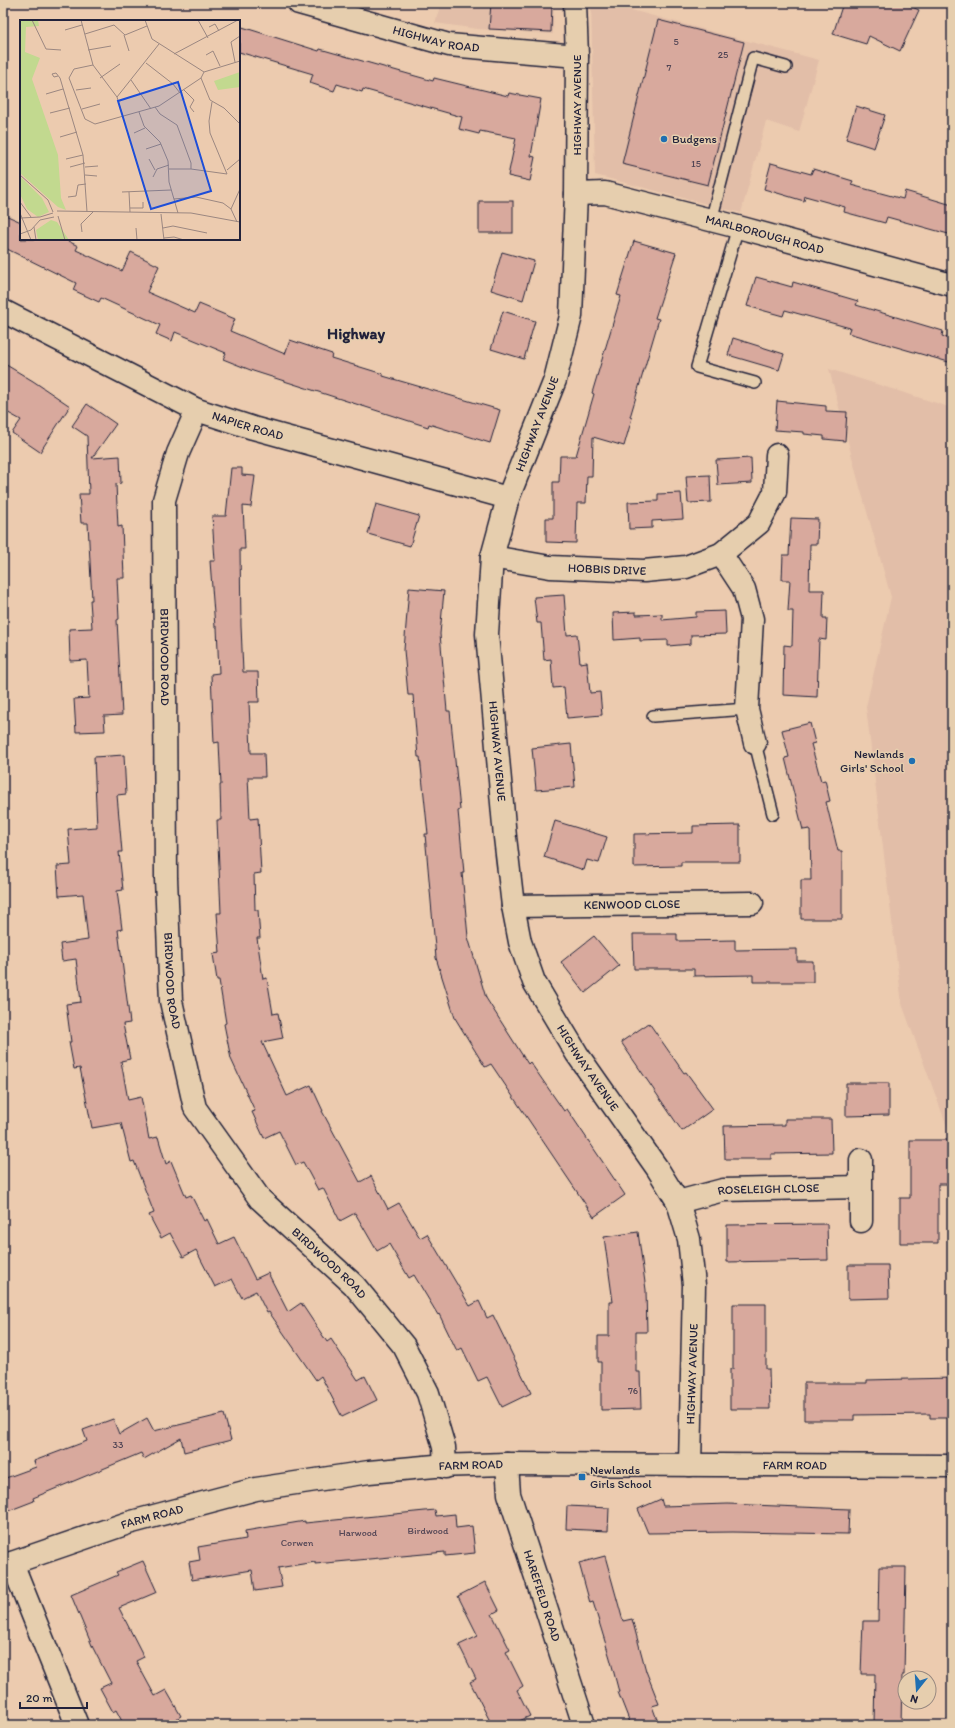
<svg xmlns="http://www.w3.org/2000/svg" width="955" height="1728" font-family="Itim,sans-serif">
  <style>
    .built { fill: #e2bea8 }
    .building { fill: #d8a99d; stroke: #22223b }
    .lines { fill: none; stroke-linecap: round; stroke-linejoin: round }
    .service-casing { stroke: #22223b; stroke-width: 14 }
    .minor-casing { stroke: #22223b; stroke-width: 25 }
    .service { stroke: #e6ceae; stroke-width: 11 }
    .minor { stroke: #e6ceae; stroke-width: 22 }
    .poi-dot { fill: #1f6fb2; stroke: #e6ceae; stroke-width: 1.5 }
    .labels { text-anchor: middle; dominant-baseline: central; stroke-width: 3; stroke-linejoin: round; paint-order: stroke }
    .number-label { font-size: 10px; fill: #504454 }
    .street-label { font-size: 12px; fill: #22223b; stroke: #e6ceae }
    .poi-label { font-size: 12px; fill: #22223b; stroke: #e6ceae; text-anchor: start }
    .district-label { font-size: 16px; font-weight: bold; fill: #22223b; stroke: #e6ceae }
    .inset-road { fill: none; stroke: #9b8781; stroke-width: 1 }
    .view { fill: #1d4ed8; fill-opacity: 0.15; stroke: #1d4ed8; stroke-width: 2 }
    .inset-edge { fill: none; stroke: #22223b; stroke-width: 2 }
  </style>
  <rect width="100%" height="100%" fill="#eccbaf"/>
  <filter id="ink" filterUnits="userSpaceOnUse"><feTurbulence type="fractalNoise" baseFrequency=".025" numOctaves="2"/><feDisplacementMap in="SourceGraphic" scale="8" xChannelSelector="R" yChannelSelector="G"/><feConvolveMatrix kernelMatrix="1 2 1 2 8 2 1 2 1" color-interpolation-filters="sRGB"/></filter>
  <g filter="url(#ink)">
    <!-- built -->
    <g class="built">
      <path d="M441,3H554L553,34L478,29L435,23Z"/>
      <path d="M591,3H605L819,60L799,132L766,121L741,213L595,175Z"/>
      <path d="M829,369L952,408V1140L902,1004L866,707L891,597L858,480Z"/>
    </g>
    <!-- building -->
    <g class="building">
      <path d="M491,3H552L551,32L489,29Z"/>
      <path d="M843,3H903L919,10L900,51L869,36L866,44L833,34Z"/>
      <path d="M658,20L744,42L708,185L622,164Z"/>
      <path d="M239,26L319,51L320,49L433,81L434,78L508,96L509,93L541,99L531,156L535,157L530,181L508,176L516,138L480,131L479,134L459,129L462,117L363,89L362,92L337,84L334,91L310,83L313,74L239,52Z"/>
      <path d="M856,106L885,115L874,148L846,139Z"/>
      <path d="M771,163L811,174L813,169L853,181L851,185L903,199L905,191L952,205V235L887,217L885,223L844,212L845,207L805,196L804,201L764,189Z"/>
      <rect x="479" y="201" width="34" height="32"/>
      <path d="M3,214L21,222V239H64L78,246L76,250L122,271L131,252L159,266L147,292L195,313L199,304L235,319L230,331L285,354L290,340L332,354L331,358L383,374V376L500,410L490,443L429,424L428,427L253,371L223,359L226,353L175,332L172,341L156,334L160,325L101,298L99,302L73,290L76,283L3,247Z"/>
      <path d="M634,241L676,253L655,318L659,319L630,417L632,418L624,446L593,437L592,476H587L586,503H577L576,543L546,542V518H553V482H559L560,456H576L594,394L592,393L621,296L617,295Z"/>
      <path d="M502,252L534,261L523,300L491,290Z"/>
      <path d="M756,277L792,287L793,282L858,301L856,305L943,331L942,336L952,339V363L848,333L850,328L785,310L783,316L747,306Z"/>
      <path d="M503,311L535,321L524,359L491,349Z"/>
      <path d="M733,338L784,354L779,370L728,355Z"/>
      <path d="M3,363L33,381L70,406L40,452L12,433L21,420L3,410Z"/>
      <path d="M777,401L826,406V411L847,412L845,441L824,439V436L804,434V432L775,430Z"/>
      <path d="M87,404L116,424L92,458L120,456L121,483L116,484L118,527L122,526L124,578H117L119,619L117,620L122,715L104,716L105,731L76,732L74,699L89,698L87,660L70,661L69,629L92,628L90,600H92L88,523H81L79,494H89L87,436L72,426Z"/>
      <path d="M751,458L752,483L718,485L716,460Z"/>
      <path d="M231,468H242V475L255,476L251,507L243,506L245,549H240L241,626L243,672H258L259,702H249L251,753H264L265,777H248L250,819L258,818L261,873L254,874L255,910H258L260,938H257L263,979L267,978L273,1014L278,1013L283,1038L262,1042L287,1096L311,1085L323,1111H322L360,1182L371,1176L388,1209L399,1203L420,1238L427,1234L470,1306L479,1301L487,1318L493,1315L531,1393L502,1407L487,1377L478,1381L462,1348L457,1351L439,1314L438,1315L414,1275L409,1278L389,1244L377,1251L355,1213L340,1221L323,1188L318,1190L303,1162L296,1165L279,1131L264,1138L252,1112L255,1111L231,1059L224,1024L226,1023L219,980H217L213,954L220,953L217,913H221L217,820H221L220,785H221L219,742L214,743L211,674L219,673L217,627H215L210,561H215L212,516H226Z"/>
      <path d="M710,475L711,502L688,503L686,476Z"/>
      <path d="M681,493L683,519L652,521V528L629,529L628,502L658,501V494Z"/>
      <path d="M376,504L419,516L410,546L368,534Z"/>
      <path d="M791,518L818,519L817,544H810L809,590H824L823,618H827L826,640L819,639L817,697L783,695L784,645L792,646L793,611H788L790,580H782L783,555H789Z"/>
      <path d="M409,588L444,591L440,634L447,711H450L460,810L458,811L464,873H462L468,937L486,998L528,1064L530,1062L564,1111L567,1109L625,1195L594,1217L491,1064L485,1067L455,1018L436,958L425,834H428L420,757H418L413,695H408L404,650Z"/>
      <path d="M564,595L567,635L577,634L580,663L587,662L590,693L600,692L602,715L567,718L564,687L553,688L551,659L544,660L541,623H537L534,597Z"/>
      <path d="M725,611L726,634L691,635V644L668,646V640L640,641V638L614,640L613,613L636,612V615L662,614V620L696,617V612Z"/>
      <path d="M810,723L815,743L811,744L821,781L825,780L830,801L826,802L838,851H842V919H801V880H811L810,829L803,830L785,758L789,757L782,730Z"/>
      <path d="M571,744L575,787L536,790L532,748Z"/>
      <path d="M124,755L126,794L117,795L122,852H119L123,890L117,891L122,929L118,930L130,1023L123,1024L130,1059L121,1061L128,1100L141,1097L149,1139L158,1137L166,1164L171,1161L186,1197L191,1195L204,1221L207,1219L219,1244L234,1237L255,1279L268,1273L288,1312L301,1303L327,1342L331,1339L358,1380L365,1376L377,1400L342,1417L321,1376L316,1380L269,1312L267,1313L256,1291L242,1298L232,1279L215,1287L196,1250L183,1257L170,1233L161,1238L149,1215L154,1213L134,1161L131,1162L121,1123L92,1128L80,1068L74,1069L69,1042H71L66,1004L81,1002L76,959L62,961L60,944L88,940L83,894L59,896L57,866L71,865L68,829L97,827L94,757Z"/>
      <path d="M555,821L607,837L599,863L587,860L584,870L544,857Z"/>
      <path d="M740,825V862H681V866L634,867V834L693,833V826Z"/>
      <path d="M633,934H677V941L735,940V950L797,949V961H813V982H753V975L694,976V969H634Z"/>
      <path d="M594,936L619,966L585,993L561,962Z"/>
      <path d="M649,1023L684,1073L686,1072L713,1109L682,1131L621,1042Z"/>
      <path d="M846,1083H889V1115L846,1116Z"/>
      <path d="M785,1119H831L832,1153L771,1154V1159H725L724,1126L785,1125Z"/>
      <path d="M910,1140H949V1184H938V1243H900V1198H910Z"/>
      <path d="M827,1224L828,1260L727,1262V1225Z"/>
      <path d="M638,1232L646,1290L647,1332H636V1372H640L641,1409L601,1410V1362H598V1336H609V1302H613L604,1237Z"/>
      <path d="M848,1265H888L889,1298L848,1299Z"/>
      <path d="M733,1304H766V1369H769L770,1409H730V1369H733Z"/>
      <path d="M952,1378V1418H930V1414L854,1415V1420H804V1383H867V1380Z"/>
      <path d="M224,1414L231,1440L184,1452L181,1438L144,1459L141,1453L33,1498L34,1501L3,1513V1479L36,1467L34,1461L87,1441L83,1430L113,1419L119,1434L147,1418L154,1431Z"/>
      <path d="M661,1499L663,1506L728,1504L849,1509L848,1534L733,1532L648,1533L638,1509Z"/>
      <path d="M567,1506L609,1508L608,1531L566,1529Z"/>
      <path d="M435,1510L436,1516L455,1514L456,1528L472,1526L475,1553L445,1556V1552L315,1564V1562L278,1568L282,1587L255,1591L252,1570L192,1580L189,1562L200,1560L198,1547L246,1539L245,1531L305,1521V1523Z"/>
      <path d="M605,1556L623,1621L632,1619L646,1671L659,1704L652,1706L659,1725H631L618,1692H619L610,1658L593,1602L590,1603L579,1563Z"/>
      <path d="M143,1561L157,1592L119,1608L144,1657L136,1661L155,1696L166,1690L181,1716L166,1725H124L116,1710L113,1712L100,1688L111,1683L93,1648L71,1595L118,1575L116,1572Z"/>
      <path d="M879,1567H906L904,1675H902L901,1725H874L875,1674H861L863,1621H878Z"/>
      <path d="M485,1582L499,1610L492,1614L510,1650L506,1652L523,1686L517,1690L530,1716L511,1725H492L470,1682L476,1679L459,1645L478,1636L458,1596Z"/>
    </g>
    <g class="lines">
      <defs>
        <g id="service">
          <path d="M711,221L753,58L786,67"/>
          <path d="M738,227L697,367L755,383"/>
          <path d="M653,716L747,709"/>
          <path d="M755,743L773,814"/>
        </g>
        <g id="minor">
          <path id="s1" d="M299,3L449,45L577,56"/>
          <path id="s2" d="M575,3L577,56L576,194L571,316L555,380L508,498L492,557L487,634L505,837L513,906L520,942L534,982L577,1054L657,1168L678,1202L689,1239L694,1285L690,1465"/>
          <path id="s3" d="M576,194L605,193L738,227L952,285"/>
          <path id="s4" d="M3,311L197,410L253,428L508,498"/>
          <path id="s5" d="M197,410L178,453L164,500L166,878L171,1001L195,1108L260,1199L354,1285L404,1346L428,1393L444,1447L445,1467"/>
          <path d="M721,554L744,589L752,619L747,709L755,743"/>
          <path id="s6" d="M492,557L550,567L644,571L686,567L721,554L759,523L775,492L777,455"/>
          <path id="s7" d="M513,906L752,903"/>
          <path d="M861,1160V1221"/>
          <path id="s8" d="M678,1202L723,1190L860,1187"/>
          <path id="s9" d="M507,1464L509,1494L584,1725"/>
          <path d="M12,1563L77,1725"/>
          <path id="s10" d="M3,1566L128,1523L256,1489L369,1472L435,1466L507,1464L952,1466"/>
        </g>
      </defs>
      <!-- service casing -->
      <use href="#service" class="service-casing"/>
      <!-- minor casing -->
      <use href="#minor" class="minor-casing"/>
      <!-- service -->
      <use href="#service" class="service"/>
      <!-- minor -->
      <use href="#minor" class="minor"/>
    </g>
  </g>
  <!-- markers -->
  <g class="poi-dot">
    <circle cx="664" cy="139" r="4"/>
    <circle cx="912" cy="761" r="4"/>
    <rect x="578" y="1473" width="8" height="8" rx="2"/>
  </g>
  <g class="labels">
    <!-- number labels -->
    <g class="number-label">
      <text x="676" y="41">5</text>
      <text x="723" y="54">25</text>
      <text x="669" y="67">7</text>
      <text x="696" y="163">15</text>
      <text x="633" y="1390">76</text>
      <text x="118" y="1444">33</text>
      <text x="428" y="1530">Birdwood</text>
      <text x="358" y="1532">Harwood</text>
      <text x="297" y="1542">Corwen</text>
    </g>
    <!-- street labels -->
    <g class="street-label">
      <text stroke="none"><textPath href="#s1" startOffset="142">HIGHWAY ROAD</textPath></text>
      <text transform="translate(577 105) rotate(-90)">HIGHWAY AVENUE</text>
      <text stroke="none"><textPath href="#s3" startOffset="194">MARLBOROUGH ROAD</textPath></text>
      <text transform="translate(537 424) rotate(-69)">HIGHWAY AVENUE</text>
      <text stroke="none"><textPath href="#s4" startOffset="271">NAPIER ROAD</textPath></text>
      <text stroke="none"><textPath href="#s6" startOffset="116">HOBBIS DRIVE</textPath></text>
      <text stroke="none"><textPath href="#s5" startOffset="253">BIRDWOOD ROAD</textPath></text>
      <text stroke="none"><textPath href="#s2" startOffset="762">HIGHWAY AVENUE</textPath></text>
      <text stroke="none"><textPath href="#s7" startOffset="119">KENWOOD CLOSE</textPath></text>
      <text stroke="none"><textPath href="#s5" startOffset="577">BIRDWOOD ROAD</textPath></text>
      <text stroke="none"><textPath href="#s2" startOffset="1098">HIGHWAY AVENUE</textPath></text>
      <text stroke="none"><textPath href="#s8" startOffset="92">ROSELEIGH CLOSE</textPath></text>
      <text stroke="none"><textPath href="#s5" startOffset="913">BIRDWOOD ROAD</textPath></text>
      <text transform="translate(692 1374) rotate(-88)">HIGHWAY AVENUE</text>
      <text stroke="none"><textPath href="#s10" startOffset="481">FARM ROAD</textPath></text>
      <text stroke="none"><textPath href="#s10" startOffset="805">FARM ROAD</textPath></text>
      <text stroke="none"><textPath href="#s10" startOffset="157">FARM ROAD</textPath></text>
      <text stroke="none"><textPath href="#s9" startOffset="137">HAREFIELD ROAD</textPath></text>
    </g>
    <!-- poi labels -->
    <g class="poi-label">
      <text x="672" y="139">Budgens</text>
      <text x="904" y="754" text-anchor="end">Newlands<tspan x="904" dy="14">Girls' School</tspan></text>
      <text x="590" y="1470">Newlands<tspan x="590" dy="14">Girls School</tspan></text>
    </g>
    <!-- district labels -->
    <g class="district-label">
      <text x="356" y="333">Highway</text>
    </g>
  </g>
  <!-- overview -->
  <g transform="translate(20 20)">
    <rect width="220" height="220" fill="#eccbaf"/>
    <path d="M0,0H18L19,6L6,7L5,32L20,38L12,59L38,135L41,178L46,190L38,187L0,153ZM220,52V67L198,70L194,61Z" fill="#c2d98f"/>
    <path d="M5,71L9,77L0,86V72ZM0,156L22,178L29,192L18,197L7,189L0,174ZM31,200L37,202L49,220H18L16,210Z" fill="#c2d98f"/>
    <path class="inset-road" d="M12,0L26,29L41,30M61,0L73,45L97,77L103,97M125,0L132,19L184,52M178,0L188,18M189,7L195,4L199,11M45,10L62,5M65,14L94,5L105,15L127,6M104,15L109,31M68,30L91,26M154,34L218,0M186,35L193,31L200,46M215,42L211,22L220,16M126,43L153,64L160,73M73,45L54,49L49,58L65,99L75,104L139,86L181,58L184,52M184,52L220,41M38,56L34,57L32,54L36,53L40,58L63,135L67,192M80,58L100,44M181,58L190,80L204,88L220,104M111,60L131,89M56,70L71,68M164,70L174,80L170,87L174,92M26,74L43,69M97,77L139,24M135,87L140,94L157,105L171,143V149M62,89L80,84M119,92L124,106L140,122L148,141L149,162L158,193M30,93L50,88M114,113L125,108M40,117L57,112M126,129L141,124M46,139L63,135M129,139L135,150M50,147L65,143M65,147L78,146M149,149H171L207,154L190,113L189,101L192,82M207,150L220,139M0,155L28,180L33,192M65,155L77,156M133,157L137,149L149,145M102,172L151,170M109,172L110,192M48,177L56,176L58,165L66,164M154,179L176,177L203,183L211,189L217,202M0,182L11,197M110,188H123V182M211,189L220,169M37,191L171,193L220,202M0,193L11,220M141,194L144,220M38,196L45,220M1,198L20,197L33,193M14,207L16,220M116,208L117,220M143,208L153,206L187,213M62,212L61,204L73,192M0,214L11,210L20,200L34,197M144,218L154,217L164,220"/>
    <path class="view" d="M158,62L191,171L131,189L98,81Z"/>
    <rect width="220" height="220" class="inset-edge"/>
  </g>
  <!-- margin -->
  <rect width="955" height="1728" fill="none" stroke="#e6ceae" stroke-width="16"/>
  <rect x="8" y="8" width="939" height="1712" fill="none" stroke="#22223b" stroke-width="1.5" filter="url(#ink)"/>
  <!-- north arrow -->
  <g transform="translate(917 1690) rotate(197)"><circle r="19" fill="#e6ceae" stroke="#988980"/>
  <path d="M0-3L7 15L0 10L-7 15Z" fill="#1f6fb2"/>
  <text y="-6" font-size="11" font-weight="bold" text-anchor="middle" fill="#22223b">N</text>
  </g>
  <!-- scale -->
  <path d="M20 1702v6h67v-6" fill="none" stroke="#22223b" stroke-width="2"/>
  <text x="26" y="1702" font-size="12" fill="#22223b" stroke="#e6ceae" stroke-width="3" paint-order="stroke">20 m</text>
</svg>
